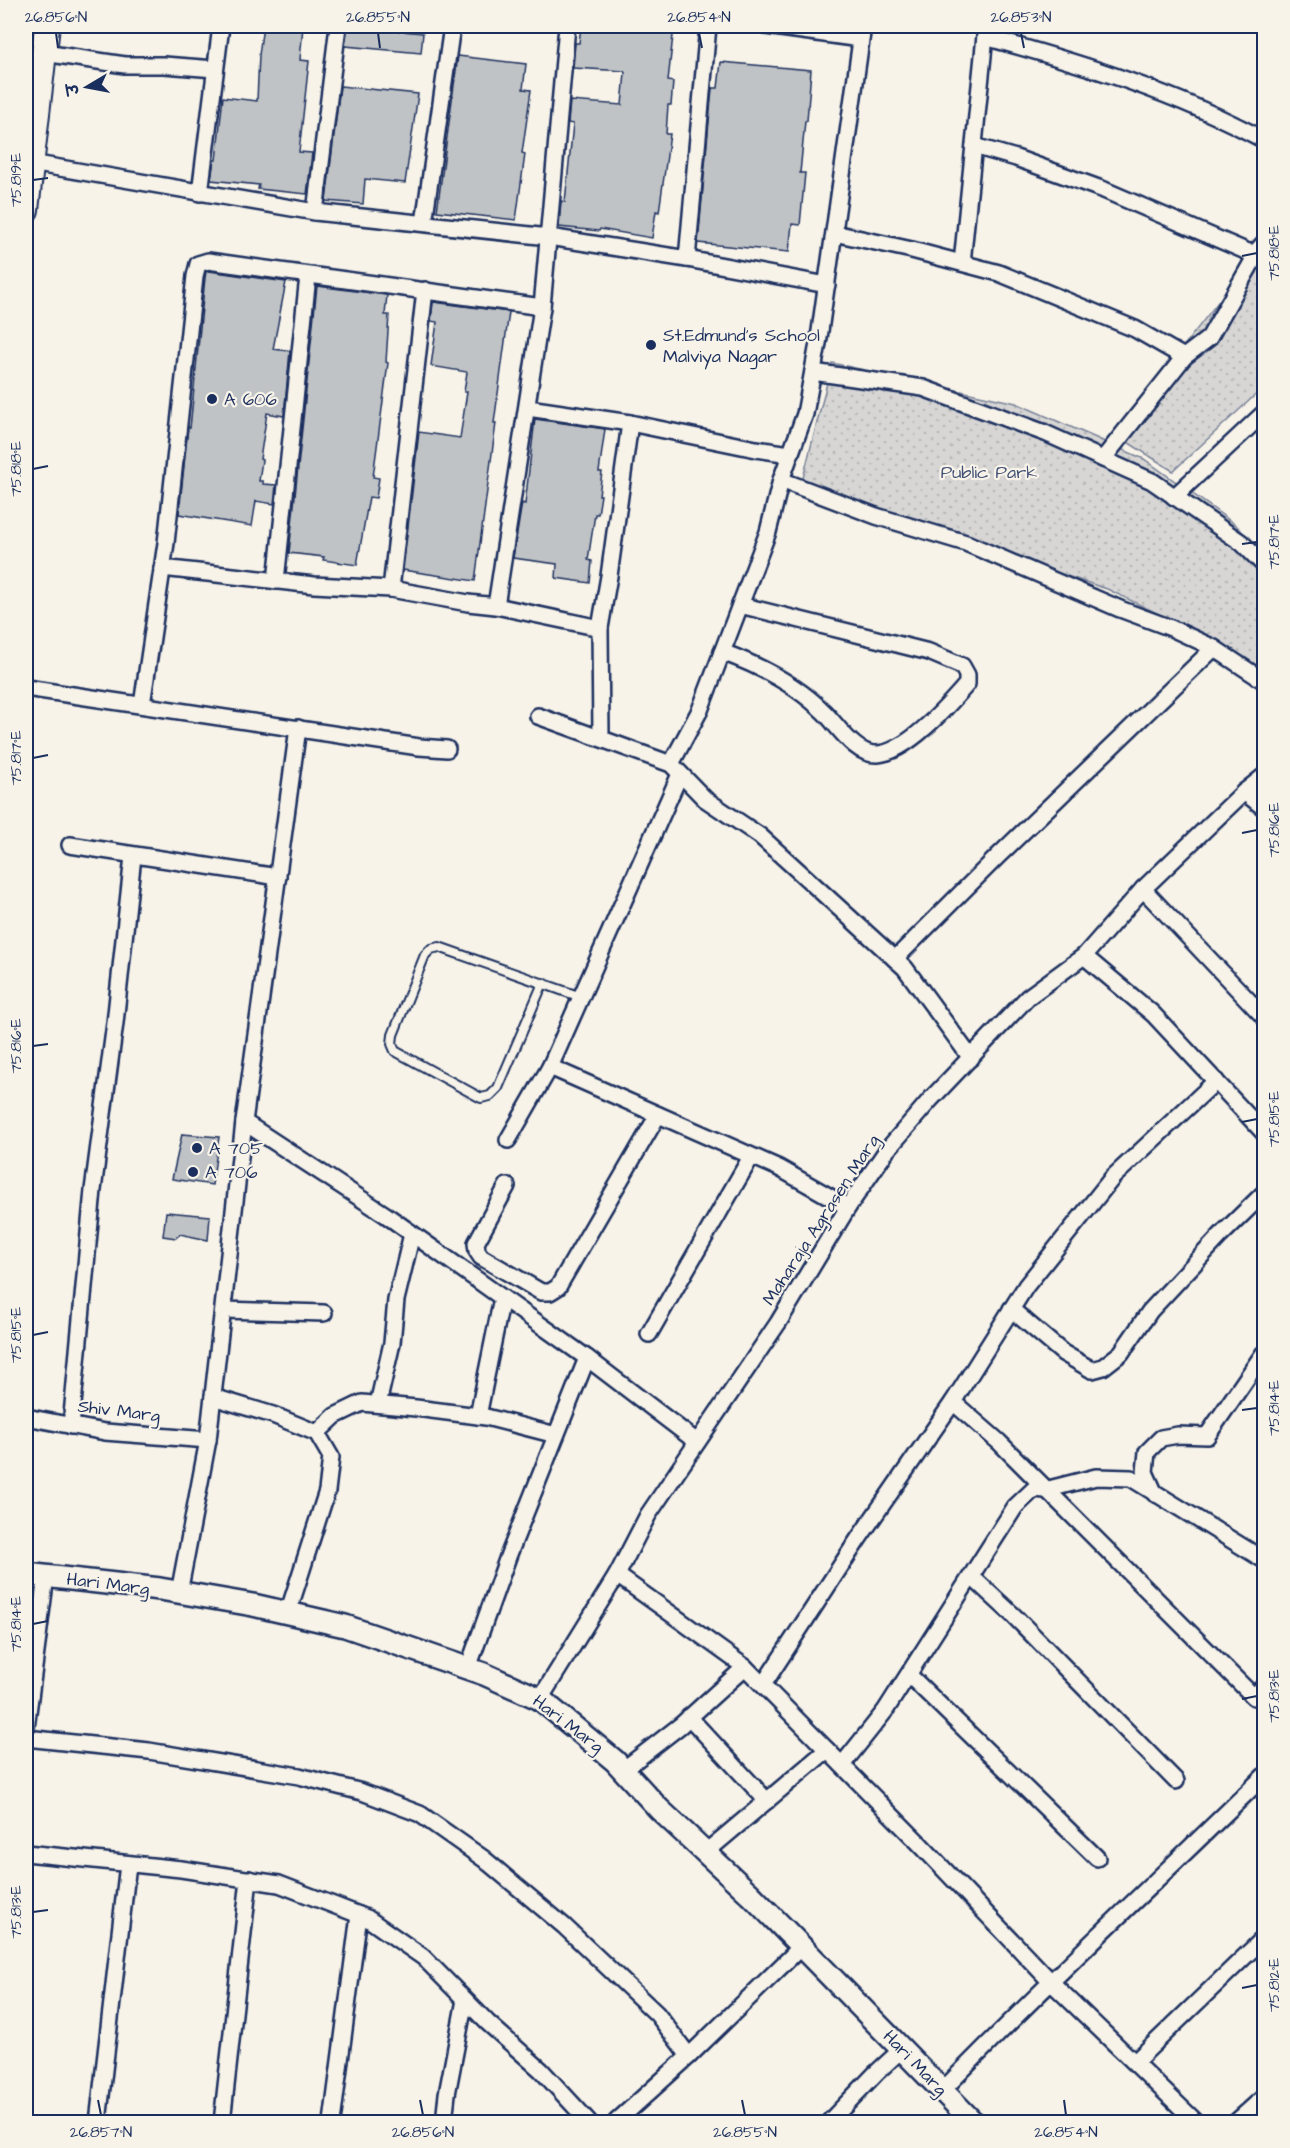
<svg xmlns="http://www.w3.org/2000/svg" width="1290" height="2148" font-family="'Architects Daughter','Playpen Sans Deva',sans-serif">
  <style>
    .park { fill: url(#park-dots); stroke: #798299; stroke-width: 1.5 }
    .building { fill: #c0c3c5; stroke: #1b2f5e; stroke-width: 1.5 }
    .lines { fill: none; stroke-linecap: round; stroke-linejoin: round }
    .lane-casing { stroke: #1b2f5e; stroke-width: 12 }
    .street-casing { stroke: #1b2f5e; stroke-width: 20 }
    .secondary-casing { stroke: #1b2f5e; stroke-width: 26 }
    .primary-casing { stroke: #1b2f5e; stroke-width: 28 }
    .lane { stroke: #f7f3e8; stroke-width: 8 }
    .street { stroke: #f7f3e8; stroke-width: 15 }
    .secondary { stroke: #f7f3e8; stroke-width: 21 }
    .primary { stroke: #f7f3e8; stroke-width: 24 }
    .ticks { fill: none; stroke: #1b2f5e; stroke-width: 2 }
    .poi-dot { fill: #1b2f5e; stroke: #f7f3e8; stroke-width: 2 }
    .labels { text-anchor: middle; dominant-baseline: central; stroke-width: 4.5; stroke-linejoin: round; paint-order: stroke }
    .poi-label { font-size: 18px; fill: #1b2f5e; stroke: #f7f3e8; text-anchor: start }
    .park-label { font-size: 18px; fill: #415076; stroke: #f7f3e8 }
    .street-label { font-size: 18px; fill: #1b2f5e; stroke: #f7f3e8 }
    .neatline { fill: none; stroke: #1b2f5e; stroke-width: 2 }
    .ticks-label { font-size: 15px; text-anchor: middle; fill: #1b2f5e }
  </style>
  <defs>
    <pattern id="park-dots" width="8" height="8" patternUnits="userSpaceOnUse" patternTransform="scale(1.5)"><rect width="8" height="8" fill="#d7d6d4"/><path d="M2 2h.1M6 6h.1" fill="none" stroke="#b8b8b8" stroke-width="1.8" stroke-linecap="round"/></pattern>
  </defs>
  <rect width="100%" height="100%" fill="#f7f3e8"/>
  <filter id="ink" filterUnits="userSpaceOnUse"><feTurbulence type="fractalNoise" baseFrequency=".0167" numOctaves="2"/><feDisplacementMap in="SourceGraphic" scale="12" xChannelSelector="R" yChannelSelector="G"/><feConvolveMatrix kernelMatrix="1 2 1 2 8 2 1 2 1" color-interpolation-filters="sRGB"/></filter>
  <g filter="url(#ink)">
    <!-- park -->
    <g class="park">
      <path d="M1264,243V387L1173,471L1115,434Z"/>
      <path d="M832,363L1016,403L1144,459L1236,525L1264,555V689L1215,641L1107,589L800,490Z"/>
    </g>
    <!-- building -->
    <g class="building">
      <path d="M263,26H303L300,60L309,61L299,152L312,153L307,194L258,189L259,185L211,180L214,160H216L223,97L257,101L259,55Z"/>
      <path d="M348,26L423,33L421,53L345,46Z"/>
      <path d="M581,26H674L668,81L673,82L671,105H668L666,134H670L659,212L656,211L652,238L600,229L599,231L559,227L561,201L565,202L573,124L568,123L570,101L622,105L625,73L624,71L573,68L575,43H579Z"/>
      <path d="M458,56L526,64L523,89L531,90L522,153L525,154L516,220L437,211Z"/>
      <path d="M721,62L811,70L807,121H805L800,173H805L800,225L792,224L789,252L698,243L712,88H718Z"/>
      <path d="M340,86L418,94L405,183L365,179L363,204L326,201Z"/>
      <path d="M209,271L286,282L273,349L290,351L284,416L267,413L260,459L262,460L259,481H263V484L276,485L274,504L256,501L252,526L179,514L188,427L190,428L205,278L206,272Z"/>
      <path d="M317,286L387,295L385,315H389L386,362L388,363L373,477L379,478L376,498L369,497L357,565L323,560L324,557L289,553Z"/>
      <path d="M433,302L509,312L494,423H496L475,581L403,570L419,432L460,438L467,392H464L467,372L431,366L437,322L431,321Z"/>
      <path d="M535,419L605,429L599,472H602L599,495H601L598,514H595L588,560L592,561L590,583L556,578L557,564L513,558L522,503L525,504Z"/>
      <path d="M182,1134L219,1137L212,1185L172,1179Z"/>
      <path d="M166,1212L210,1216L208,1240L180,1234L176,1238L163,1236Z"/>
    </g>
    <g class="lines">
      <defs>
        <path id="lane" d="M543,983L498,1088L490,1096L481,1098L395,1051L392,1044L393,1035L425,955L431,949L439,947L581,997"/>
        <g id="street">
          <path d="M766,26L861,39"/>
          <path d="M985,37C1081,63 1177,93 1264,140"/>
          <path d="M44,53L125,65H164L215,69"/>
          <path d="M974,146L1016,158L1104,190L1248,252H1256L1264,243"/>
          <path d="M31,163L315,212L549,237L687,259L827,285"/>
          <path d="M200,193L221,26"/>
          <path d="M315,212L338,26"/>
          <path d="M424,223L452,26"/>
          <path d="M834,233L912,250L999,273L1135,329L1184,357"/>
          <path d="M687,259L708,26"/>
          <path d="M962,263L986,26"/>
          <path d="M813,372L923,388L1045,433L1152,481L1242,543L1264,565"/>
          <path d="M528,408L630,423L756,449L790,454"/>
          <path d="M1103,459L1184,357L1209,338L1251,264L1256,252"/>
          <path d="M781,480L876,516L966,543L1120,609L1171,628L1214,648L1264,681"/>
          <path d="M1174,497L1264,413"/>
          <path d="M162,568L314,585L391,589L468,603L496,606L600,628"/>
          <path d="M276,581L308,276"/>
          <path d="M391,589L425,290"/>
          <path d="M496,606L542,307L567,26"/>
          <path d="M722,652C758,665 797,685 825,713C838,726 856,756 878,754C907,752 948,706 967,684V675L962,666L929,652L740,605"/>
          <path d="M26,688L419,747L447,749"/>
          <path d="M142,705L166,543L195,276L198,264L208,261L542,307"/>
          <path d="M538,716L671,764L705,799L760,836L905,968L971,1058"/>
          <path d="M601,737L600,628L609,576L630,423"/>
          <path d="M671,764L700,710L768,532L781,480L805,414L819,338L863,26"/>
          <path d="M1244,792L1264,808"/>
          <path d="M70,845L278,877"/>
          <path d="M1143,889L1264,1017"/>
          <path d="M1084,956L1153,1014L1264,1133"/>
          <path d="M895,959L998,856L1214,648"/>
          <path d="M550,1067L779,1168L848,1207"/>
          <path d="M244,1122L386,1215L587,1358L697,1442"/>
          <path d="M508,1140L550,1067L680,774"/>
          <path d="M507,1186L476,1243L477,1251L481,1257L541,1292H550L558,1287L658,1115"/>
          <path d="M1011,1309L1063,1353L1092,1370L1103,1367L1121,1353L1150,1311L1220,1236L1264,1193"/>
          <path d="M224,1310L324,1313"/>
          <path d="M649,1334L751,1157"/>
          <path d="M213,1397L273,1415L317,1433L331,1457L327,1491L288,1613"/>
          <path d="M953,1402L999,1442L1254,1697L1264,1686"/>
          <path d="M378,1404L392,1343L396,1300L412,1234"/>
          <path d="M478,1416L502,1298"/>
          <path d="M26,1417L105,1432L208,1440"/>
          <path d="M71,1426L93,1190L115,1023L133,856"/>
          <path d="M317,1433L335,1416L362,1403L416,1408L486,1417L556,1435"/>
          <path d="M1155,1494L1145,1472L1147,1452L1161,1438L1178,1435L1207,1436L1264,1353"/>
          <path d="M617,1575L745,1667L918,1842L1052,1983L1196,2122"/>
          <path d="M972,1577L1014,1616L1176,1781"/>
          <path d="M179,1593L208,1440L244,1122L298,728"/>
          <path d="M468,1668L509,1554L587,1358"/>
          <path d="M909,1675L1097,1858"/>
          <path d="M763,1685L859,1538L953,1402L1026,1286L1113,1177L1216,1081"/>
          <path d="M540,1699L617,1575L648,1515L778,1323L848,1207L887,1150L930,1100L1028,997L1084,956L1143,889L1244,792L1264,776"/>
          <path d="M689,1717L767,1801"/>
          <path d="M26,1728L46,1576"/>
          <path d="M26,1738L149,1751L299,1776L362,1792L420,1814L484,1859L564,1926L657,2014L689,2056"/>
          <path d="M842,1765L885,1711L1015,1507L1034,1489L1045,1490L1096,1477L1131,1478L1264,1560"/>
          <path d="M623,1770L681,1725L745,1667"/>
          <path d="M706,1852L827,1750"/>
          <path d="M26,1853L181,1869L279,1884L367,1918L423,1957L488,2023L541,2070L589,2122"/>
          <path d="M1135,2062L1264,1938"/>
          <path d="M942,2091C1046,1983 1157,1881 1264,1776"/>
          <path d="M98,2122L128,1864"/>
          <path d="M222,2122L249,1879"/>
          <path d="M332,2122L359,1915"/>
          <path d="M444,2122L447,2094L465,2000"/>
          <path d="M616,2122L689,2056L802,1946"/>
          <path d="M829,2122L876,2073L901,2050"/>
          <path d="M1236,2122L1264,2097"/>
        </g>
        <path id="secondary" d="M26,1574L160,1589L253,1605L345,1626L484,1674L540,1699L615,1761L659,1809L751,1895L973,2122"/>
        <path id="primary" d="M26,210L47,26"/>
      </defs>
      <!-- lane casing -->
      <use href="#lane" class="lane-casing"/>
      <!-- street casing -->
      <use href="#street" class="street-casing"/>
      <!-- secondary casing -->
      <use href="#secondary" class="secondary-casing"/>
      <!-- primary casing -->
      <use href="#primary" class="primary-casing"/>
      <!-- lane -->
      <use href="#lane" class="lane"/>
      <!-- street -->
      <use href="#street" class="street"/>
      <!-- secondary -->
      <use href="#secondary" class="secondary"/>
      <!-- primary -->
      <use href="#primary" class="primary"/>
    </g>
  </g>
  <!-- ticks -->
  <path class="ticks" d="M56,33L58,48M378,33L380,48M699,33L702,48M1021,33L1024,48M33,180L48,178M1242,256L1257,253M33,469L48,466M1242,544L1257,542M33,758L48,755M1242,833L1257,830M33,1046L48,1044M1242,1122L1257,1119M33,1335L48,1332M1242,1410L1257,1408M33,1624L48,1621M1242,1699L1257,1696M33,1912L48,1910M1242,1988L1257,1985M98,2100L101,2115M420,2100L423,2115M742,2100L745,2115M1064,2100L1066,2115"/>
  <!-- markers -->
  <g class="poi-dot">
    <circle cx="651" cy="345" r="6"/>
    <circle cx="212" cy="399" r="6"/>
    <circle cx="197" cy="1148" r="6"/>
    <circle cx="193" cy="1172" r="6"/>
  </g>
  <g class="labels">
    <!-- poi labels -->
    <g class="poi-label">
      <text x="663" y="335">St.Edmund’s School<tspan x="663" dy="21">Malviya Nagar</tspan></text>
      <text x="224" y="399">A 606</text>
      <text x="209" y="1148">A 705</text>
      <text x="205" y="1172">A 706</text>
    </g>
    <!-- park labels -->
    <g class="park-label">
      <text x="989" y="472">Public Park</text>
    </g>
    <!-- street labels -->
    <g class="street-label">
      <text transform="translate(821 1220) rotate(-57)">Maharaja Agrasen Marg</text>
      <text transform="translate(119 1411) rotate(7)">Shiv Marg</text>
      <text transform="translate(108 1584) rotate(7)">Hari Marg</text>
      <text transform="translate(568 1724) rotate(37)">Hari Marg</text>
      <text transform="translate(915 2063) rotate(46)">Hari Marg</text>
    </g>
  </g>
  <!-- margin -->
  <rect width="1290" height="2148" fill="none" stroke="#f7f3e8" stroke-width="66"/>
  <!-- north arrow -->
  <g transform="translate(87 87) rotate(260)" stroke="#f7f3e8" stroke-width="4.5" paint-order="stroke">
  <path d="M0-4.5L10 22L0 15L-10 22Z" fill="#1b2f5e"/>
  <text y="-9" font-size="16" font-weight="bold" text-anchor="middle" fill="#1b2f5e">उ</text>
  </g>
  <rect x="33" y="33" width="1224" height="2082" class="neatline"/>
  <g class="ticks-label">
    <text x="56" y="22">26.856°N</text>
    <text x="378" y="22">26.855°N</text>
    <text x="699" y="22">26.854°N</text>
    <text x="1021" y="22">26.853°N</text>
    <text transform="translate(16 180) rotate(-90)" y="5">75.819°E</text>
    <text transform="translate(1274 253) rotate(-90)" y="5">75.818°E</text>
    <text transform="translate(16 469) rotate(-90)" y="5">75.818°E</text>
    <text transform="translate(1274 542) rotate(-90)" y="5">75.817°E</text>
    <text transform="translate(16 758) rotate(-90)" y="5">75.817°E</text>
    <text transform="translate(1274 830) rotate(-90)" y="5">75.816°E</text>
    <text transform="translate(16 1046) rotate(-90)" y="5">75.816°E</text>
    <text transform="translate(1274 1119) rotate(-90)" y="5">75.815°E</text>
    <text transform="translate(16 1335) rotate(-90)" y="5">75.815°E</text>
    <text transform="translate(1274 1408) rotate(-90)" y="5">75.814°E</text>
    <text transform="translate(16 1624) rotate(-90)" y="5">75.814°E</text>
    <text transform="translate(1274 1696) rotate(-90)" y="5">75.813°E</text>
    <text transform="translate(16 1912) rotate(-90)" y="5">75.813°E</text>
    <text transform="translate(1274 1985) rotate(-90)" y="5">75.812°E</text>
    <text x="101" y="2137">26.857°N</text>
    <text x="423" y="2137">26.856°N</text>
    <text x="745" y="2137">26.855°N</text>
    <text x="1066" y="2137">26.854°N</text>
  </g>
</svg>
